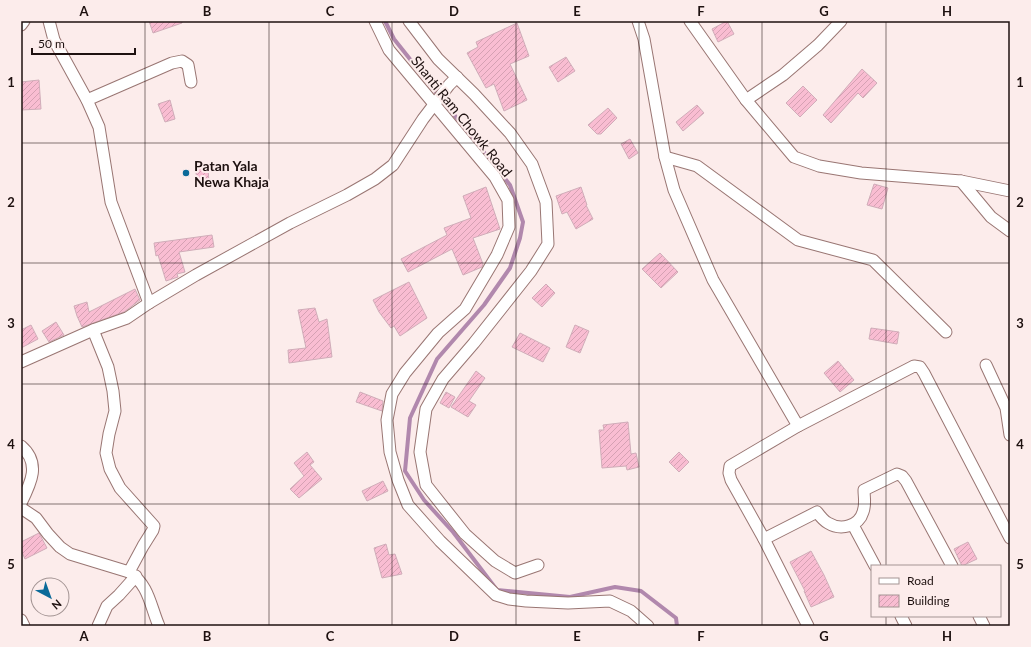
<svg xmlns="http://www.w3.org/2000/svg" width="1031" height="647" font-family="Lato,sans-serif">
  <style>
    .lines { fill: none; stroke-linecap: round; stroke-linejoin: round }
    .stream { stroke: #b188ad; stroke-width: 4 }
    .building { fill: url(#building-hatch); stroke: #d0adb9 }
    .minor-casing { stroke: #997673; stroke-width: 13 }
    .minor { stroke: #fff; stroke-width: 11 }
    .grid { fill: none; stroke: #1e1110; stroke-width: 1; stroke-opacity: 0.55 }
    .poi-dot { fill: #0b6a99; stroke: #fceceb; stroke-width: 1.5 }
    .labels { text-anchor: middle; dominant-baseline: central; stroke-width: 4; stroke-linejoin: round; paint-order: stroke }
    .street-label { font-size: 14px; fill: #1e1110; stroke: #fceceb }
    .poi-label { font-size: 14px; font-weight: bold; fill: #1e1110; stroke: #fceceb; text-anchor: start }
    .neatline { fill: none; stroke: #1e1110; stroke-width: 1.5 }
    .grid-label { font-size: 13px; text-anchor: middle; font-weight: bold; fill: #1e1110 }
  </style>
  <defs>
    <pattern id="building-hatch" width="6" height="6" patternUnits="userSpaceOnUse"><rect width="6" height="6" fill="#f9bdd2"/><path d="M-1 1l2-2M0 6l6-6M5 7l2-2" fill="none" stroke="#d5a1b3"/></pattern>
  </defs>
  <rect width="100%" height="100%" fill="#fceceb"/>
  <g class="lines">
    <!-- stream -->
    <path class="stream" d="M385,21L394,39L510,185L523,222L520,238L510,268L484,305L437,359L410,418L405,471L424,500L453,532L497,590L570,597L615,587L641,591L676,618L677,626"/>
  </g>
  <!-- building -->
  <g class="building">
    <path d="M149,21H182V23L153,33Z"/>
    <path d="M727,21L734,34L718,42L712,29Z"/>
    <path d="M517,23L529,56L510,64L527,100L504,111L494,84L486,88L467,53L478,47L476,42Z"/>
    <path d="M566,57L575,71L558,82L549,67Z"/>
    <path d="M862,69L877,83L863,98L858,93L831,123L823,115Z"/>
    <path d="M39,80L41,109L21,110V82Z"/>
    <path d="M803,86L817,100L800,117L786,103Z"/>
    <path d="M170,100L175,119L165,122L158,104Z"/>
    <path d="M697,105L704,113L683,131L676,122Z"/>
    <path d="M608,108L617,118L601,134H597L588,125Z"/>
    <path d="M630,139L638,153L629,159L621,144Z"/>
    <path d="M195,167H208L209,184L198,185Z"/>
    <path d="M874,184L888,188L882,209L867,205Z"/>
    <path d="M486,187L500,229L473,238L483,264L482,267L463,275L452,249L408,272L401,259L447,235L444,228L471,218L463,196Z"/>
    <path d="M581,187L587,205H586L593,219L576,229L567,212L562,214L556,196Z"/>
    <path d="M212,235L214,247L179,252L185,272L177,274L178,277L166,281L158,255L156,256L154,243Z"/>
    <path d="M660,253L678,272L661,288L642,269Z"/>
    <path d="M409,282L427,318L400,336L394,326L391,328L379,312L373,300Z"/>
    <path d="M546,284L555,293L542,307L532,298Z"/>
    <path d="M135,289L140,300L124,312L82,327L77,316L74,306L87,302L89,312Z"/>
    <path d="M315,308L319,322L327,319L332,357L289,363L288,350L306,348L298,310Z"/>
    <path d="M56,322L64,335L49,342L42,331Z"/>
    <path d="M31,325L38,339L21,348V330Z"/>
    <path d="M575,325L589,331L580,353L566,347Z"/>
    <path d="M871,328L899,332L897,344L869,339Z"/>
    <path d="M520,333L550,348L543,362L512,347Z"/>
    <path d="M838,361L854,380L840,392L824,373Z"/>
    <path d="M476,371L485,378L469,401L476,405L468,417L451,407Z"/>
    <path d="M360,392L383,401L382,411L356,402Z"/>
    <path d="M446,392L455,397L449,408L440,403Z"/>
    <path d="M628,422L631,454L636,453L639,467L627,470L626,466L602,468L599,430H604L603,425Z"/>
    <path d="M307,452L314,462L310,465L322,479L299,498L290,489L304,476L294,463Z"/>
    <path d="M679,452L689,462L679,472L669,462Z"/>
    <path d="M383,481L388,491L367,501L362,491Z"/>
    <path d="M39,533L47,548L25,559L21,550V542Z"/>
    <path d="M968,542L977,559L962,566L954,549Z"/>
    <path d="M386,544L389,555L395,554L402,574L382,578L374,548Z"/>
    <path d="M811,551L824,575L834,597L811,607L804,591H805L790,562Z"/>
  </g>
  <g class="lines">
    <defs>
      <g id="minor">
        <path d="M49,21L54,40L87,100L99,127L111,202L149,303"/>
        <path d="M375,21L389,50L495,177L508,200L509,227L497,255L465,309L438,333L405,373L392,394L387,420L390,452L398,480L408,505L440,541L496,595L509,599L526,601L568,603L610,601L631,611L648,626"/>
        <path d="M409,21L438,59L474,94L510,133L532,164L546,202L548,244L531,271L474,343L443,379L426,409L420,452L426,485L465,534L495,561L515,573L538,565"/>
        <path d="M638,21L644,39L665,157L674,190L713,280L798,426"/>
        <path d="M690,21L746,100L794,157L819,166L861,173L961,181L1010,191"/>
        <path d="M21,25L24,21"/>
        <path d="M87,100L172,63L182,61L188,65L191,82"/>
        <path d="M746,100L783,75L818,45L841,21"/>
        <path d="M665,157L697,166L798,240L873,260L946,332"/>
        <path d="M961,181L991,217L1010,231"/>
        <path d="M93,330L108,367L113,391L115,411L109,434L106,453L110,469L120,488L154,526L153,530L143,546L129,572C149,585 150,605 159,626"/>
        <path d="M21,362L93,330L127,318L149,303L196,275L290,223L347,195L375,179L393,165L423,119L449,85L457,77"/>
        <path d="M986,365L1006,408L1010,435"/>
        <path d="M21,446C41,463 31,483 21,503"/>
        <path d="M21,508L36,518L48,534L60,547L70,554L129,572"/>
        <path d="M853,525L875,566"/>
        <path d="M764,539L817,512C820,516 824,521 828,523C841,531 859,526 863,512C866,504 864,497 864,490L897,474L902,476L906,481L952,566"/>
        <path d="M901,616L906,626"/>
        <path d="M979,616L984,626"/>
        <path d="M21,620L24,626"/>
        <path d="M98,626L107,606L119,595L136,576"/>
        <path d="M808,626L764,539L731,480L729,473L730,466L798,426L914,366L920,367L924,373L1010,538"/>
      </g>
    </defs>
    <!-- minor casing -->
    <use href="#minor" class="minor-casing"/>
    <!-- minor -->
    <use href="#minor" class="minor"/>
  </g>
  <!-- grid -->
  <path class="grid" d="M145,21V626M269,21V626M392,21V626M516,21V626M639,21V626M762,21V626M886,21V566M21,143H1010M21,263H1010M21,384H1010M21,504H1010M886,616V626"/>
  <!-- markers -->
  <circle class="poi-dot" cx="186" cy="173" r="4"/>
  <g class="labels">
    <!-- street labels -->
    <g class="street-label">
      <text transform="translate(462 116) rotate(51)">Shanti Ram Chowk Road</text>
    </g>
    <!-- poi labels -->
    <g class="poi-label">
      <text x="194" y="165">Patan Yala<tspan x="194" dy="16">Newa Khaja</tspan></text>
    </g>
  </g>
  <!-- border -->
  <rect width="1031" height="647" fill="none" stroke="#fceceb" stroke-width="44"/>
  <!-- legend -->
  <rect x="871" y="565" width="130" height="52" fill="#fceceb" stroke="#a39493"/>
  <rect x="879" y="578" width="20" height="6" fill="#ffffff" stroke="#a39493"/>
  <text x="907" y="585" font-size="12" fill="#1e1110">Road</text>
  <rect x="879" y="595" width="20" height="12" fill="url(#building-hatch)" stroke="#a39493"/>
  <text x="907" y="605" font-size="12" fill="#1e1110">Building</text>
  <!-- north arrow -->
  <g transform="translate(50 597) rotate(139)"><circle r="19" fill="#fceceb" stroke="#a39493"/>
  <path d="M0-3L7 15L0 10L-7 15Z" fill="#0b6a99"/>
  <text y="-6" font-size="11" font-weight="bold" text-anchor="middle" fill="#1e1110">N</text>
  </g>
  <!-- scale -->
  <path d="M32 48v6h103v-6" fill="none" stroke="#1e1110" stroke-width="2"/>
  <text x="38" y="48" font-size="12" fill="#1e1110" stroke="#fceceb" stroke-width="3" paint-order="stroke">50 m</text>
  <rect x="22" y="22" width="987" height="603" class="neatline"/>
  <g class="grid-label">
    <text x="84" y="16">A</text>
    <text x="207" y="16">B</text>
    <text x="330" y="16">C</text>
    <text x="454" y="16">D</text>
    <text x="577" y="16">E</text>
    <text x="701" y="16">F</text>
    <text x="824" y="16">G</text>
    <text x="947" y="16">H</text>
    <text x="11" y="87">1</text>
    <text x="1020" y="87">1</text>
    <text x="11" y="207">2</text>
    <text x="1020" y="207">2</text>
    <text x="11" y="328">3</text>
    <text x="1020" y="328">3</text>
    <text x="11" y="449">4</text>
    <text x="1020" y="449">4</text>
    <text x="11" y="569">5</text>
    <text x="1020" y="569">5</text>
    <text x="84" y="641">A</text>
    <text x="207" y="641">B</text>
    <text x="330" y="641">C</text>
    <text x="454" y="641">D</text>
    <text x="577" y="641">E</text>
    <text x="701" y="641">F</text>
    <text x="824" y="641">G</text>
    <text x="947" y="641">H</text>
  </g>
</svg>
